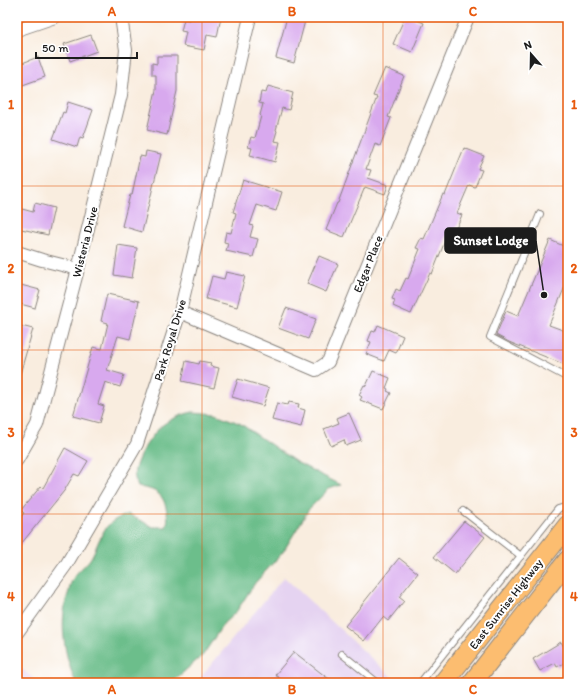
<svg xmlns="http://www.w3.org/2000/svg" width="585" height="700" font-family="Itim,sans-serif">
  <style>
    .built { fill: #e5d3f1 }
    .forest { fill: #6cbe8b; stroke: #446d54 }
    .building { fill: #d8a9ee }
    .lines { fill: none; stroke-linecap: round; stroke-linejoin: round }
    .lane-casing { stroke: #8a847e; stroke-width: 8 }
    .street-casing { stroke: #8a847e; stroke-width: 14 }
    .primary-casing { stroke: #8a847e; stroke-width: 21 }
    .lane { stroke: #fff; stroke-width: 6 }
    .street { stroke: #fff; stroke-width: 12 }
    .primary { stroke: #fcbd6f; stroke-width: 19 }
    .grid { fill: none; stroke: #e8590c; stroke-width: 1; stroke-opacity: 0.55 }
    .labels { text-anchor: middle; dominant-baseline: central; stroke-width: 4; stroke-linejoin: round; paint-order: stroke }
    .street-label { font-size: 12px; fill: #1c1c1c; stroke: #fff }
    .leader { fill: none; stroke: #1c1c1c; stroke-width: 1.5 }
    .callout-dot { fill: #1c1c1c; stroke: #fff; stroke-width: 1.5 }
    .callout { fill: #1c1c1c; stroke: #1c1c1c; stroke-width: 1.5 }
    .callout-label { font-size: 13px; text-anchor: middle; font-weight: bold; fill: #fff }
    .neatline { fill: none; stroke: #e8590c; stroke-width: 1.5 }
    .grid-label { font-size: 13px; text-anchor: middle; font-weight: bold; fill: #e8590c }
  </style>
  <rect width="100%" height="100%" fill="#fff"/>
  <filter id="ink" filterUnits="userSpaceOnUse"><feTurbulence type="fractalNoise" baseFrequency=".025" numOctaves="2"/><feDisplacementMap in="SourceGraphic" scale="8" xChannelSelector="R" yChannelSelector="G"/><feConvolveMatrix kernelMatrix="1 2 1 2 8 2 1 2 1" color-interpolation-filters="sRGB"/></filter>
  <filter id="wash" filterUnits="userSpaceOnUse"><feTurbulence type="fractalNoise" baseFrequency=".012" numOctaves="4" result="noise"/><feDisplacementMap in="SourceGraphic" scale="16" xChannelSelector="R" yChannelSelector="G"/><feGaussianBlur stdDeviation="0.9" result="paint"/><feColorMatrix in="noise" values="0 0 0 0 0 0 0 0 0 0 0 0 0 0 0 0 0 1.4 0 .05"/><feComposite in="paint" operator="in"/></filter>
  <g filter="url(#wash)">
    <rect width="100%" height="100%" fill="#f9eddf"/>
    <!-- built -->
    <g class="built">
      <path d="M284,577L398,683H196Z"/>
      <path d="M17,665L39,683H17Z"/>
    </g>
    <!-- forest -->
    <path class="forest" d="M193,412L216,414L241,424L296,462L341,485L329,489L309,509L283,552L255,583L236,612L224,623L203,655L171,683H76C64,655 58,621 69,591C70,586 71,581 74,577C79,569 88,564 92,556C103,534 102,523 128,514L153,527H166C168,521 168,518 167,512C164,494 156,489 138,487C137,484 135,481 135,478C131,464 153,432 164,424C173,418 183,414 193,412Z"/>
    <g id="blocks">
      <!-- building -->
      <g class="building">
        <path d="M190,17H221L217,37L207,35L204,50L183,46L186,32L181,31L184,19L189,20Z"/>
        <path d="M287,17H306L294,63L276,58Z"/>
        <path d="M405,17H409L424,23L412,52L393,44Z"/>
        <path d="M91,35L97,51L70,61L64,44Z"/>
        <path d="M157,56H177V91L167,135L147,130L156,90V75H152V63L157,64Z"/>
        <path d="M38,57L45,77L17,87V65Z"/>
        <path d="M385,68L404,76L388,117L391,118L380,146L375,144L366,169L371,170L368,178L388,185L385,194L365,187L344,237L326,230L337,203H338L377,97L373,96Z"/>
        <path d="M268,86L293,93L289,110L282,108L276,130L277,131L274,141L280,142L275,162L250,155L252,148L248,147L251,137L255,138L261,116L260,115L263,104L259,103L261,92L266,93Z"/>
        <path d="M68,102L93,110L83,138L80,137L77,147L53,139L63,112L65,113Z"/>
        <path d="M464,148L484,156L478,169L482,170L475,187L469,185L457,213L462,215L454,233L449,231L432,274L430,273L411,314L393,306L395,300L392,299L396,289L400,291L406,278L408,279L420,249L416,248L421,238L424,239L443,194L445,195Z"/>
        <path d="M146,151L161,154L142,232L122,226L130,195H132L140,156L145,157Z"/>
        <path d="M243,180L282,192L276,211L257,205L250,225L253,226L250,237L258,239L253,257L226,251L228,243L224,242L226,232L231,233L236,213L233,212Z"/>
        <path d="M35,203L54,208L48,235L17,228L22,209L33,212Z"/>
        <path d="M550,240L568,248V279L549,325L568,332V366L509,342L496,335L506,311L518,316Z"/>
        <path d="M118,245L137,248L132,278L114,275Z"/>
        <path d="M319,256L338,264L326,292L307,284Z"/>
        <path d="M226,272L245,276L237,307L206,299L212,276L224,279Z"/>
        <path d="M17,284L40,290L35,308L17,303Z"/>
        <path d="M107,294L139,301L130,339L118,336L107,370L124,375L120,387L105,382L98,404L104,406L99,423L73,416L93,347L102,349L108,323L101,321Z"/>
        <path d="M286,308L316,319L308,339L278,328Z"/>
        <path d="M17,325L33,329L20,374L17,373Z"/>
        <path d="M378,325L403,336L396,353L389,350L384,361L366,354L371,342L368,341L372,331L375,332Z"/>
        <path d="M186,361L199,364L200,361L211,363L210,366L219,368L214,388L182,381Z"/>
        <path d="M373,371L390,378L386,388L388,389L387,391L391,393L383,409L360,400L362,397L359,395L364,385L366,386Z"/>
        <path d="M238,379L269,388L263,406L232,397Z"/>
        <path d="M289,402L299,404L298,408L305,410L301,427L272,420L277,403L288,405Z"/>
        <path d="M349,413L361,440L346,446L344,440L331,446L324,429L339,423L337,418Z"/>
        <path d="M65,448L88,461L79,476L74,474L64,491L17,549V522L24,513L21,510L41,486L43,488Z"/>
        <path d="M464,521L485,537L455,574L434,557Z"/>
        <path d="M399,558L418,573L399,597L404,601L388,621L383,617L364,641L345,626Z"/>
        <path d="M561,642L568,654V661L557,667L555,663L540,671L533,659Z"/>
        <path d="M294,652L334,683H286L275,675Z"/>
      </g>
    </g>
  </g>
  <g filter="url(#ink)">
    <use href="#blocks" fill-opacity="0" stroke="#8a847e" stroke-width="1"/>
    <g class="lines">
      <defs>
        <g id="lane">
          <path d="M540,214L490,337L568,378"/>
          <path d="M463,511L521,556"/>
          <path d="M342,654L378,683"/>
          <path d="M17,682L18,683"/>
          <path d="M420,683L558,509L568,506"/>
        </g>
        <g id="street">
          <path d="M17,30L55,17"/>
          <path d="M17,252L42,260L78,269"/>
          <path d="M180,312L316,370L328,362L468,17"/>
          <path d="M17,460L37,425L78,269L121,95L126,50L121,17"/>
          <path d="M17,633L66,565L137,444L180,312L250,17"/>
        </g>
        <g id="primary">
          <path d="M443,683L568,525"/>
          <path d="M472,683L568,560"/>
        </g>
      </defs>
      <!-- lane casing -->
      <use href="#lane" class="lane-casing"/>
      <!-- street casing -->
      <use href="#street" class="street-casing"/>
      <!-- primary casing -->
      <use href="#primary" class="primary-casing"/>
      <!-- lane -->
      <use href="#lane" class="lane"/>
      <!-- street -->
      <use href="#street" class="street"/>
      <!-- primary -->
      <use href="#primary" class="primary"/>
    </g>
  </g>
  <!-- grid -->
  <path class="grid" d="M202,17V683M383,17V683M17,186H568M17,350H568M17,514H568"/>
  <g class="labels">
    <!-- street labels -->
    <g class="street-label">
      <text transform="translate(85 242) rotate(-76)">Wisteria Drive</text>
      <text transform="translate(368 264) rotate(-68)">Edgar Place</text>
      <text transform="translate(170 340) rotate(-73)">Park Royal Drive</text>
      <text transform="translate(506 604) rotate(-52)">East Sunrise Highway</text>
    </g>
  </g>
  <!-- callouts -->
  <path class="leader" d="M544 295L536 241"/>
  <circle class="callout-dot" cx="544" cy="295" r="4"/>
  <rect class="callout" x="445" y="228" width="91" height="25" rx="4"/>
  <g class="callout-label">
    <text x="491" y="245">Sunset Lodge</text>
  </g>
  <!-- margin -->
  <rect width="585" height="700" fill="none" stroke="#fff" stroke-width="44"/>
  <!-- north arrow -->
  <g transform="translate(531 54) rotate(340)" stroke="#ffffff" stroke-width="3" paint-order="stroke">
  <path d="M0-3L7 15L0 10L-7 15Z" fill="#1c1c1c"/>
  <text y="-6" font-size="11" font-weight="bold" text-anchor="middle" fill="#1c1c1c">N</text>
  </g>
  <!-- scale -->
  <path d="M36 52v6h101v-6" fill="none" stroke="#1c1c1c" stroke-width="2"/>
  <text x="42" y="52" font-size="12" fill="#1c1c1c" stroke="#ffffff" stroke-width="3" paint-order="stroke">50 m</text>
  <rect x="22" y="22" width="541" height="656" class="neatline"/>
  <g class="grid-label">
    <text x="112" y="16">A</text>
    <text x="292" y="16">B</text>
    <text x="473" y="16">C</text>
    <text x="11" y="109">1</text>
    <text x="574" y="109">1</text>
    <text x="11" y="273">2</text>
    <text x="574" y="273">2</text>
    <text x="11" y="437">3</text>
    <text x="574" y="437">3</text>
    <text x="11" y="601">4</text>
    <text x="574" y="601">4</text>
    <text x="112" y="694">A</text>
    <text x="292" y="694">B</text>
    <text x="473" y="694">C</text>
  </g>
</svg>
